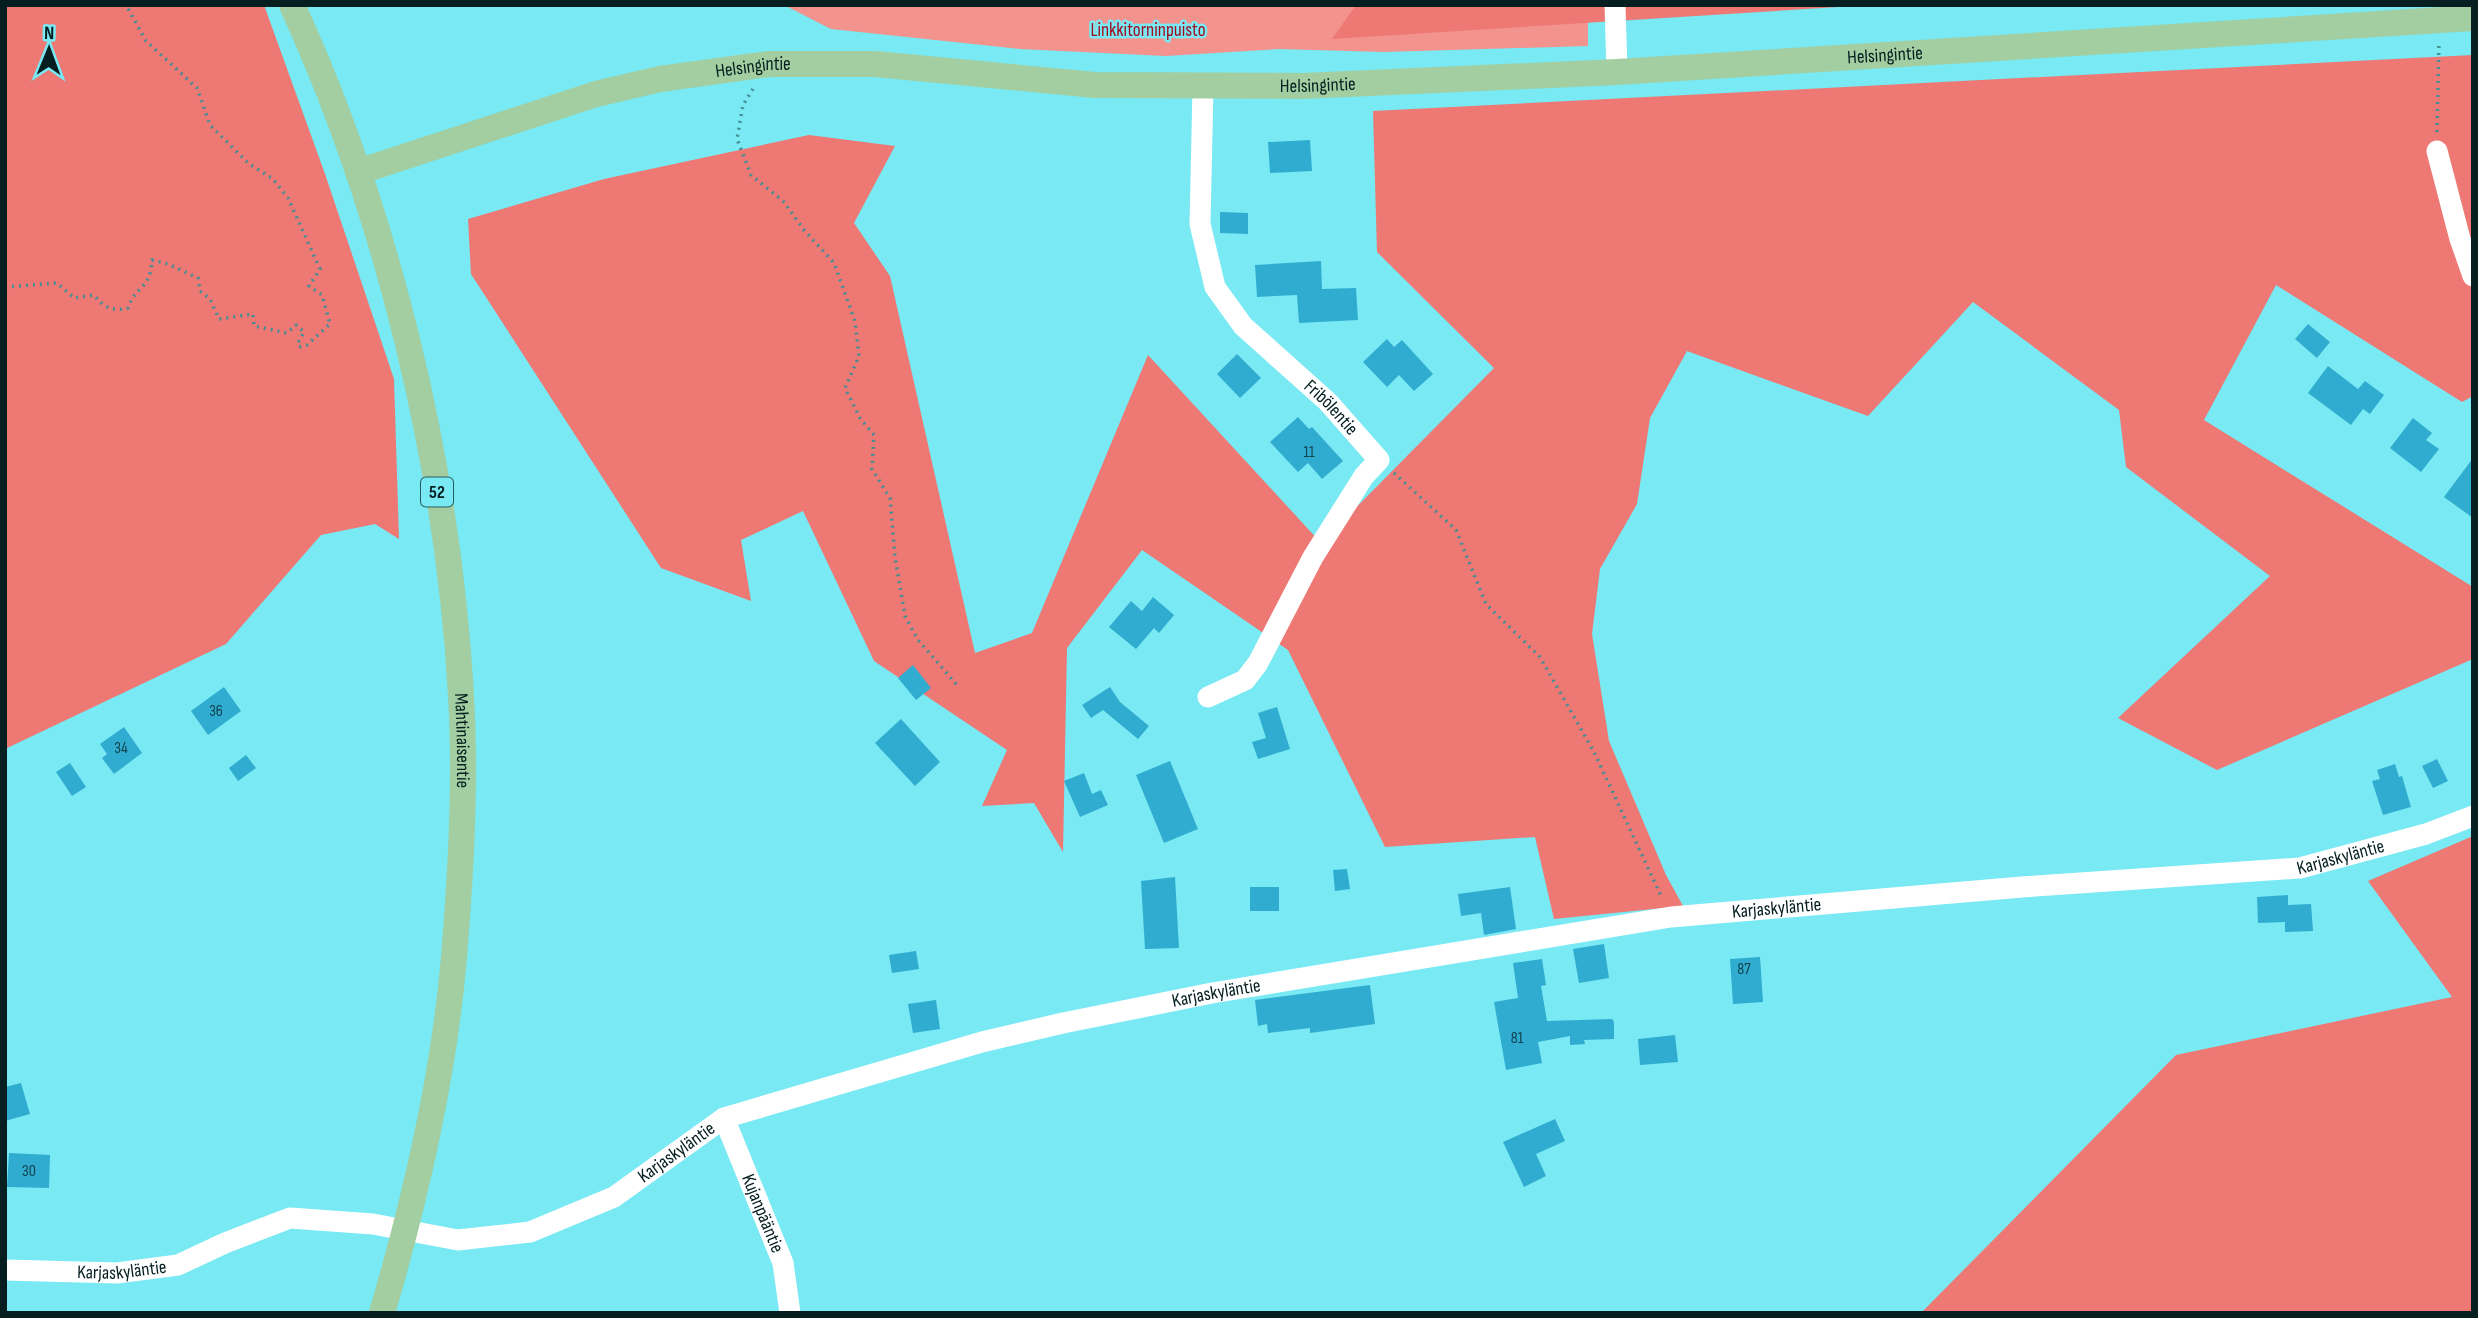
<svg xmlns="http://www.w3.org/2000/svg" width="2478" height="1318" font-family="'Sofia Sans Condensed',sans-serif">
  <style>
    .green { fill: #f3938e }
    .forest { fill: #ed7874 }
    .building { fill: #31acd1 }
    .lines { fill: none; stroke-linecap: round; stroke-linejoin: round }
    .path { stroke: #458e94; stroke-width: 3.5; stroke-dasharray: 2 5; stroke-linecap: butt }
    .minor { stroke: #fff; stroke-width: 21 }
    .major { stroke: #a2cea1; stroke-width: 26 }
    .labels { text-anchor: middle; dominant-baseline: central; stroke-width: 5; stroke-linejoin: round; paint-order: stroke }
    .number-label { font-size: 16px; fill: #10424c }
    .shield { fill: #79e9f3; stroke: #285b5f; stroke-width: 2 }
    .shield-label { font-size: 18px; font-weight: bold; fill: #051e20 }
    .park-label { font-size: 19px; fill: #a00b20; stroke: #79e9f3 }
    .street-label { font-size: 19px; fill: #051e20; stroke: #79e9f3 }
  </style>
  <rect width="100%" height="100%" fill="#79e9f3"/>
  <!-- green -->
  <path class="green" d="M784,5H1588V46L1384,52L1279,49L1166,56L1020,49L831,29Z"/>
  <!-- forest -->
  <g class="forest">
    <path d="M5,5H264L325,174L394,379L399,539L375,524L321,535L226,644L5,749Z"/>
    <path d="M1356,5H1870L1332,39Z"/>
    <path d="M2473,55V396L2462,402L2276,285L2204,420L2473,587V659L2217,770L2118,718L2270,576L2126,467L2119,410L1973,302L1868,416L1687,351L1650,418L1637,504L1600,569L1592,634L1609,741L1666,875L1683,906L1554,919L1535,837L1385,847L1288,650L1142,550L1067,648L1063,852L1034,803L982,806L1007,750L874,661L803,511L741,540L751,601L661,568L471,274L468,219L604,179L809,135L895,146L854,223L890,276L975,653L1032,633L1148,355L1321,543L1494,368L1377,252L1373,111Z"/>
    <path d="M2473,836V1313H1921L2176,1055L2452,997L2368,881Z"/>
  </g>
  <!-- building -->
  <g class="building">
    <path d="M1310,140L1312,171L1270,173L1268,142Z"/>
    <path d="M1220,212L1248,213V234L1220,233Z"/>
    <path d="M1321,261L1322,289L1356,288L1358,320L1299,323L1297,295L1257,297L1255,265Z"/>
    <path d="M2308,324L2330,342L2317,358L2295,339Z"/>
    <path d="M1387,339L1394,347L1402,340L1433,374L1414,391L1399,375L1387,387L1363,362Z"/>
    <path d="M1237,354L1261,378L1240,398L1217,374Z"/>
    <path d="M2328,366L2358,389L2365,381L2384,395L2370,414L2363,409L2351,425L2308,393Z"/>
    <path d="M1298,417L1309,429L1312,427L1343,461L1322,479L1308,463L1298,472L1270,442Z"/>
    <path d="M2413,418L2432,433L2426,440L2439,449L2421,472L2390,448Z"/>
    <path d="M2473,458V518L2444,497Z"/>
    <path d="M1153,597L1174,615L1159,633L1154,628L1136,649L1109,627L1131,601L1142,611Z"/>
    <path d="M913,665L931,688L916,700L898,678Z"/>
    <path d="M224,687L241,711L208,735L191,711Z"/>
    <path d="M1110,687L1120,702L1149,726L1138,739L1103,710L1091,718L1082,705Z"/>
    <path d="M1277,707L1290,749L1258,759L1252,742L1266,738L1258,713Z"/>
    <path d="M901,719L940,762L915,786L875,743Z"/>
    <path d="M124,727L142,753L114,774L102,758L107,754L100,744Z"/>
    <path d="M246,755L256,768L238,781L229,768Z"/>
    <path d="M2437,759L2448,781L2433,788L2422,766Z"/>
    <path d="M1170,761L1198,829L1164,843L1136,775Z"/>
    <path d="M70,763L86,787L72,796L56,772Z"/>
    <path d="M2395,764L2399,777L2402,776L2411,807L2383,815L2372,781L2380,779L2377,770Z"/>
    <path d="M1084,773L1092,794L1101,790L1108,805L1080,817L1064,781Z"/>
    <path d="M1347,869L1350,889L1335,891L1333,870Z"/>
    <path d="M1175,877L1179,948L1145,949L1141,881Z"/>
    <rect x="1250" y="887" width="29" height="24"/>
    <path d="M1510,887L1516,929L1484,935L1481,913L1461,916L1458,894Z"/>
    <path d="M2288,895V905L2311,904L2313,931L2285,932V922L2258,923L2257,897Z"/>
    <path d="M1604,944L1609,978L1579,983L1573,949Z"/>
    <path d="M916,951L919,969L892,973L889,955Z"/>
    <path d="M1760,957L1763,1002L1733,1004L1730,959Z"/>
    <path d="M1542,959L1546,985L1541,986L1547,1021L1612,1019L1614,1022V1039L1584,1040L1585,1044L1570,1045V1036L1538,1042L1542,1063L1506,1070L1494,1002L1518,998L1513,963Z"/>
    <path d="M1370,985L1375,1024L1310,1033V1028L1268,1033L1267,1024L1258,1026L1255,1000Z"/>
    <path d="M936,1000L940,1029L913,1033L908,1004Z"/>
    <path d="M1675,1035L1678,1062L1640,1065L1638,1039Z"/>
    <path d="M21,1083L30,1114L5,1121V1087Z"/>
    <path d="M1555,1119L1565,1141L1536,1154L1546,1176L1524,1187L1503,1142Z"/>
    <path d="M9,1153L50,1155L49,1188L7,1187Z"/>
  </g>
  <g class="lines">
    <!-- path -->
    <g class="path">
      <path d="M753,89L743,105L737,139L751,175L783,201L804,230L834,263L855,321L859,356L845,388L860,418L874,435L872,469L890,498L895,557L905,616L918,640L958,686"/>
      <path d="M2437,132L2439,41"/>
      <path d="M5,287L57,283L74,298L94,295C103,307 113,312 128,308C137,283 150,291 152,260L168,264L198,278L200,291L210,299L219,319L253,314L254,326L287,333L296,325L304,332L299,341V347L307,345L330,324L322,295L309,286L320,269L288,198L273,179L248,163L210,125L197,88L146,41L126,5"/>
      <path d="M1394,473L1456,530L1486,604L1540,657L1594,752L1662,898"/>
    </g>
    <!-- minor -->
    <g class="minor">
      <path d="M1615,5L1617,72"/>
      <path id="s1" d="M1203,88L1200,224L1215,287L1243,326L1328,402L1379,460L1364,476L1313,557L1258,663L1245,680L1208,697"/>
      <path d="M2437,151L2460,239L2473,276"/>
      <path id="s2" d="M724,1118L783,1263L790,1313"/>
      <path id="s3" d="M5,1270L117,1273L178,1265L225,1243L290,1218L373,1224L458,1240L530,1232L614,1197L724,1118L982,1042L1063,1023L1212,993L1671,917L2022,887L2300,868L2426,834L2473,816"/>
    </g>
    <!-- major -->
    <g class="major">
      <path id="s4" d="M292,5C388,214 448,465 461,695C466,782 461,870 454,957C444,1077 416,1197 382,1313"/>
      <path id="s5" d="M358,172L596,94L660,79L769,64H875L1095,85L1303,86L1617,72L2473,18"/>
    </g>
  </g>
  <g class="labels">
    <!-- number labels -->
    <g class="number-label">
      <text x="1309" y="452">11</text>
      <text x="216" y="711">36</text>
      <text x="121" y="748">34</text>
      <text x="1744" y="969">87</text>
      <text x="1517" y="1038">81</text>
      <text x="29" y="1171">30</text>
    </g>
    <!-- shield labels -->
    <rect class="shield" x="421" y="477.5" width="32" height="29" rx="5"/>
    <g class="shield-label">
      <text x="437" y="492">52</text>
    </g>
    <!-- park labels -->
    <g class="park-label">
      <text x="1148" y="30">Linkkitorninpuisto</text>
    </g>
    <!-- street labels -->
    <g class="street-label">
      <text stroke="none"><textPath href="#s5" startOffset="1544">Helsingintie</textPath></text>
      <text stroke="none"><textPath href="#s5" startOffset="410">Helsingintie</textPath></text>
      <text stroke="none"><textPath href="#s5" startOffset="976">Helsingintie</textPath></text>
      <text stroke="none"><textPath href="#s1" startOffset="369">Fribölentie</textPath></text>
      <text stroke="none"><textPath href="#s4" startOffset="760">Mahtinaisentie</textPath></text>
      <text stroke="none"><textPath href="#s3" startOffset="2406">Karjaskyläntie</textPath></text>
      <text stroke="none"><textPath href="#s3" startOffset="1839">Karjaskyläntie</textPath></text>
      <text stroke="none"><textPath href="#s3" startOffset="1272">Karjaskyläntie</textPath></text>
      <text stroke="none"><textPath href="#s3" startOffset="705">Karjaskyläntie</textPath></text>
      <text stroke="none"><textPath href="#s2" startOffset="103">Kujanpääntie</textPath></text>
      <text stroke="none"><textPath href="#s3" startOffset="117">Karjaskyläntie</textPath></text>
    </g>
  </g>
  <!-- border -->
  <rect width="2478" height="1318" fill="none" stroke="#051e20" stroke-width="14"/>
  <!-- north arrow -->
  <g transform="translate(49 49) rotate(1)" stroke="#79e9f3" stroke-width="5" paint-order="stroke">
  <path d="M0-5L12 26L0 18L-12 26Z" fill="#051e20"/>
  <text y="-10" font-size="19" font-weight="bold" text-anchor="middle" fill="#051e20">N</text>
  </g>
</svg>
